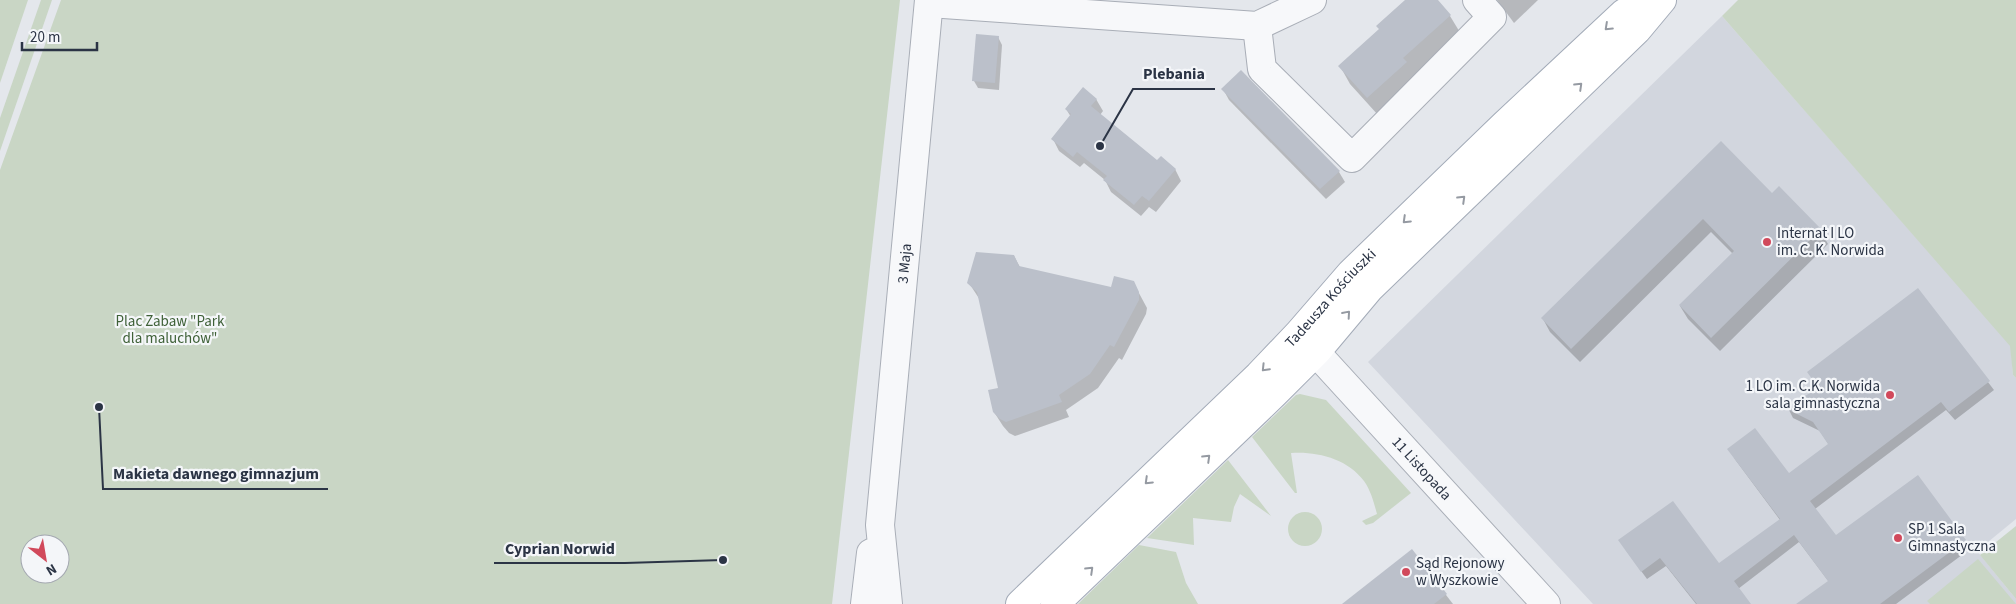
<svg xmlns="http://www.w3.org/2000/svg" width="2016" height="604" font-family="'Source Sans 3',sans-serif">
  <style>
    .built { fill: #d2d6de }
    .green { fill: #c9d6c5; fill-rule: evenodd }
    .shadow { fill: #0003 }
    .building { fill: #bbc0ca }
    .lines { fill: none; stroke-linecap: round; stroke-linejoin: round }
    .minor-casing { stroke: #a9aeb7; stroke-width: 30 }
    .major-casing { stroke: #a3abb8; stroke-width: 30 }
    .minor { stroke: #f7f8fa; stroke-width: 28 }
    .major { stroke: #fff; stroke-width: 28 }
    .oneway { stroke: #959aa2 }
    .poi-dot { fill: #d1495b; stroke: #f4f6f9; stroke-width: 2 }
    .labels { text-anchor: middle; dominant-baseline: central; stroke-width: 4.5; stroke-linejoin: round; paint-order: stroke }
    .poi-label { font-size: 15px; fill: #2b3445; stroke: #f4f6f9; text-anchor: start }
    .street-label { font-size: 15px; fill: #2b3445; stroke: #f4f6f9 }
    .park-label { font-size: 15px; fill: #3f6138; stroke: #f4f6f9 }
    .leader { fill: none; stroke: #2b3445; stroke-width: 2 }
    .callout-dot { fill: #2b3445; stroke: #f4f6f9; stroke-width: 2 }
    .callout-label { font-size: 16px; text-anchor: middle; font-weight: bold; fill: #2b3445; stroke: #f4f6f9; stroke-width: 4.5; stroke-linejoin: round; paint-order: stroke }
  </style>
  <rect width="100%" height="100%" fill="#e4e7ec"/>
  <!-- built -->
  <path class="built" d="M1722,16L2011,346L2013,375L2016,378V519L1977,551L2016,599V604H1593L1368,362Z"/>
  <!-- green -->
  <g class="green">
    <path d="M0,0H28L0,83Z"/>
    <path d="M41,0H52L0,151V118Z"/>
    <path d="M61,0H900L832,604H0V170ZM30,544H60V574H30Z"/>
    <path d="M1738,0H2016V378L2013,375L2010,346L1722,16Z"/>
    <path d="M1300,394L1326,400L1411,493L1373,523L1366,525L1362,521L1377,514C1374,503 1371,491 1364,481C1348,459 1317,451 1291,453L1297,493H1295L1252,437L1296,395Z"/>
    <path d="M1228,460L1271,516L1240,494L1234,507L1231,522L1193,518L1194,545L1147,538Z"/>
    <circle cx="1305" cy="529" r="17"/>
    <path d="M2016,526V599L1980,555Z"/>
    <path d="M1139,545L1176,552L1186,583L1198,604H1078Z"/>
    <path d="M1978,559L2016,604H1930L1927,601Z"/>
  </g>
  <!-- shadow -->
  <g class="shadow">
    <path d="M1407,0H1436L1450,16L1461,34L1414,76L1416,81L1378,115L1350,84L1340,66L1380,30Z"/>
    <path d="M1497,0H1538L1514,23Z"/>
    <path d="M998,37L1002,45L999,90L978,88L974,81Z"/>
    <path d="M1223,89L1339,172L1345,182L1326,199L1229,100Z"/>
    <path d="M1096,99L1103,111L1100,115L1157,162L1175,169L1181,181L1156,212L1149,207L1141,216L1111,192L1105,180L1084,163L1080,167L1059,151L1053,139L1071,117L1066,109Z"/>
    <path d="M1721,143L1772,195L1779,188L1820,230L1828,244L1720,351L1688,319L1680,306L1733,254L1711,232L1580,362L1550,332L1543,319Z"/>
    <path d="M1014,256L1020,267L1112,289L1133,282L1147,308L1146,314L1122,360L1119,358L1098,388L1066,410L1069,417L1015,436L1009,433L1003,426L994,412L999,389L980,300L969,283Z"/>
    <path d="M1918,290L1994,390L1955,420L1946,410L1815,509L1835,537L1918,476L1970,549L1896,604H1799L1829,582L1799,542L1738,589L1749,604H1696L1666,566L1647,579L1625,549L1719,565L1780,520L1734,458L1789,475L1829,445L1820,431L1793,418L1789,410L1819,388L1814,381Z"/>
    <path d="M1412,551L1453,604H1344Z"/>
  </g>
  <!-- building -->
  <g class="building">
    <path d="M1405,0H1438L1451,15L1403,58L1407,62L1367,98L1338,66L1379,29L1376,26Z"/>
    <path d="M976,34L999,36L995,83L972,81Z"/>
    <path d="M1241,70L1340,171L1320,189L1221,89Z"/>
    <path d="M1083,87L1097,99L1091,106L1157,160L1161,156L1176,169L1149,201L1142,196L1134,205L1103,180L1107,176L1077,152L1073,157L1051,139L1071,114L1065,109Z"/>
    <path d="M1721,141L1772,193L1779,186L1821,229L1711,338L1679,305L1734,251L1703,219L1571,349L1541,318Z"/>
    <path d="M976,252L1014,255L1019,266L1111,287L1114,276L1134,281L1139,292V300L1114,347L1110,345L1090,374L1059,395L1062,402L1006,422L1000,419L993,412L988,390L998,388L977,292L967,283Z"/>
    <path d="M1918,288L1990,381L1949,412L1941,402L1810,501L1836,535L1918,475L1966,540L1880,604H1796L1828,581L1794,535L1734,581L1751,604H1697L1660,558L1641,572L1618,540L1673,501L1719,563L1780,519L1727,449L1755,428L1789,473L1828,444L1813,422L1787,409L1818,387L1807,372Z"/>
    <path d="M1412,549L1447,594L1434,604H1342Z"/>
  </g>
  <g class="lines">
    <defs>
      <g id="minor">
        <path d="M929,3L1257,26L1312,0"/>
        <path d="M1257,26L1262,69L1352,158L1492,17L1477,0"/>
        <path id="s1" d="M1299,334L1546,604"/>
        <path d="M865,604L871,553"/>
        <path id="s2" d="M888,604L880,525L929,0"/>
      </g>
      <g id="major">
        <path id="s3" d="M1020,604L1259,375L1299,333L1351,273L1504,125L1624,13L1648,0"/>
        <path d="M1055,604L1275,393L1317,351L1369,289L1637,30L1662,0"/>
      </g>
    </defs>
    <!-- minor casing -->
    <use href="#minor" class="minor-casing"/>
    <!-- major casing -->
    <use href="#major" class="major-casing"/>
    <!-- minor -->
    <use href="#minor" class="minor"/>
    <!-- major -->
    <use href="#major" class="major"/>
  </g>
  <!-- one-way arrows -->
  <defs><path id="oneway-chevron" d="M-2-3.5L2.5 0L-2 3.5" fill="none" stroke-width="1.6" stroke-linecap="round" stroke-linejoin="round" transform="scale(1.25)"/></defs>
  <g class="oneway">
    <use href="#oneway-chevron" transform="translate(1608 27) rotate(137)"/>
    <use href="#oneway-chevron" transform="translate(1579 86) rotate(-44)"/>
    <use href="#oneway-chevron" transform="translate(1462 199) rotate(-44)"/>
    <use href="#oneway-chevron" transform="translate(1406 220) rotate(136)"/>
    <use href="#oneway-chevron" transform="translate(1347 314) rotate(-49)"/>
    <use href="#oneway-chevron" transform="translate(1265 368) rotate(134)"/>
    <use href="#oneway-chevron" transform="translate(1207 458) rotate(-44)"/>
    <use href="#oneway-chevron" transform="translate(1148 481) rotate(136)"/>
    <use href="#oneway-chevron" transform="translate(1090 570) rotate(-44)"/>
  </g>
  <!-- markers -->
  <g class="poi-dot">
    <circle cx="1767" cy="242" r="5"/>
    <circle cx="1890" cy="395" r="5"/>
    <circle cx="1898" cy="538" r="5"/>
    <circle cx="1406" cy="572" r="5"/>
  </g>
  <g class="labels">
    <!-- poi labels -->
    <g class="poi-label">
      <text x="1777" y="233">Internat I LO<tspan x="1777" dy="17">im. C. K. Norwida</tspan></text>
      <text x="1880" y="386" text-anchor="end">1 LO im. C.K. Norwida<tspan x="1880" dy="17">sala gimnastyczna</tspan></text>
      <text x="1908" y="529">SP 1 Sala<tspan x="1908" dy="17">Gimnastyczna</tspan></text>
      <text x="1416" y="563">Sąd Rejonowy<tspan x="1416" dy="17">w Wyszkowie</tspan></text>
    </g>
    <!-- street labels -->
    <g class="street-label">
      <text stroke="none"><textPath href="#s2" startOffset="342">3 Maja</textPath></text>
      <text stroke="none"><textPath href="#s3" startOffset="436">Tadeusza Kościuszki</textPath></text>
      <text stroke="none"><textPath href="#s1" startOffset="182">11 Listopada</textPath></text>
    </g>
    <!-- park labels -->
    <g class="park-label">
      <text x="170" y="321">Plac Zabaw "Park<tspan x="170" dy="17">dla maluchów"</tspan></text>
    </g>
  </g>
  <!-- callouts -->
  <path class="leader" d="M1100 146L1133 89H1215M99 407L103 489H328M723 560L625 563H494"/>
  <g class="callout-dot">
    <circle cx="1100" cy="146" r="5"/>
    <circle cx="99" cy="407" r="5"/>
    <circle cx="723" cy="560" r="5"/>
  </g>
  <g class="callout-label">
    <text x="1174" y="79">Plebania</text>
    <text x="216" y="479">Makieta dawnego gimnazjum</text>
    <text x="560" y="554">Cyprian Norwid</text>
  </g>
  <!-- north arrow -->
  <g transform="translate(45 559) rotate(149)"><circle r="24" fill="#f4f6f9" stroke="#a4a8b1"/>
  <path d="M0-4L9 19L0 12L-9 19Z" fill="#d1495b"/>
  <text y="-8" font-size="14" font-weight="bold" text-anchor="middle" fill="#2b3445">N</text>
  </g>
  <!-- scale -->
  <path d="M22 42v8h75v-8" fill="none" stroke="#2b3445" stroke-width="2.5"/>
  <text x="30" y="42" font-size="15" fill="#2b3445" stroke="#f4f6f9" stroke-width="4" paint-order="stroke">20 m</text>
</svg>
